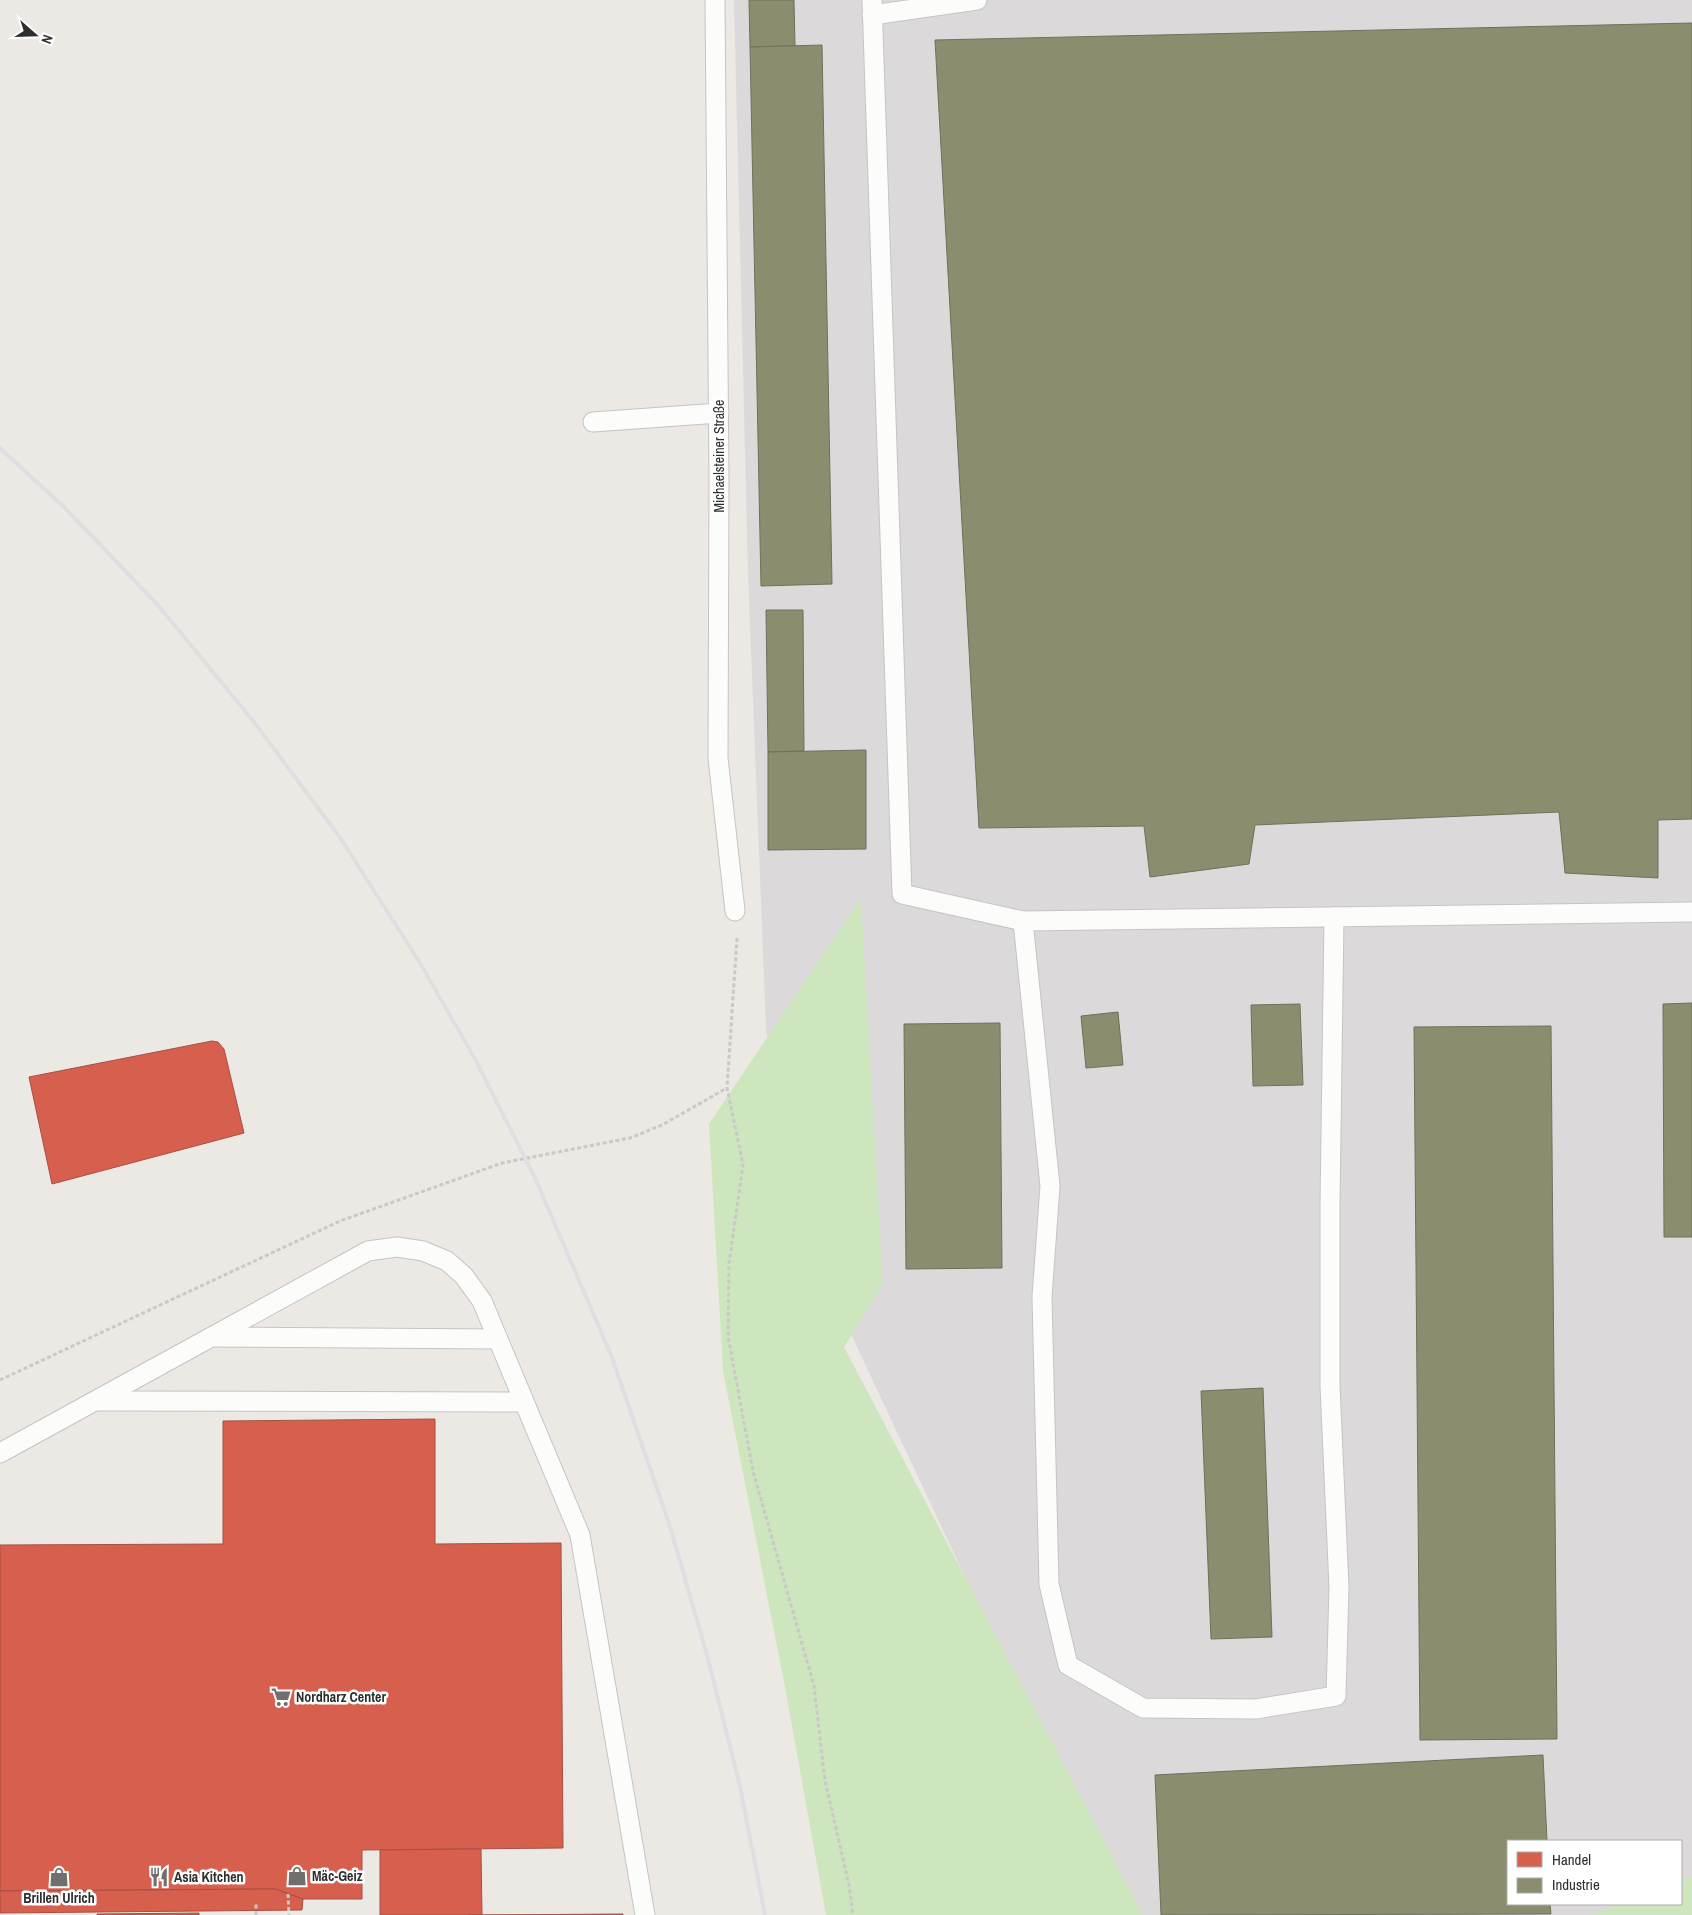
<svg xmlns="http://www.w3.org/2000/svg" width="1692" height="1915" font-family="'Archivo Narrow',sans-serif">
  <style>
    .industrial { fill: #dcd9db; fill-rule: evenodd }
    .green { fill: #cee6be }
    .shops { fill: #d6604d; stroke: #a45144 }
    .industry { fill: #8c8c6e; stroke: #70705b }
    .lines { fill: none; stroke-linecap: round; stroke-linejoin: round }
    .lane-casing { stroke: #c5c4c5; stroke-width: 21 }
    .path { stroke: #c9c9c8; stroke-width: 3; stroke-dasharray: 4 2.5; stroke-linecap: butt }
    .lane { stroke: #fcfcfb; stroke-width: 19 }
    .rail { stroke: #dfdfe1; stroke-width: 4 }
    .labels { text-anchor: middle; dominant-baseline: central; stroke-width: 5; stroke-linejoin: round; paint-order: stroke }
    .street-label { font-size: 14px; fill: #2e2e2e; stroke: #fff }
    .poi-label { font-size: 14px; font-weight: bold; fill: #2e2e2e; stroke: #fff; text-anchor: start }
  </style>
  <rect width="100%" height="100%" fill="#ece8e4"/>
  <!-- industrial -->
  <path class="industrial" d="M734,0H1692V1915H1124L810,1247L766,1029L748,574ZM1508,1841H1681V1904H1508Z"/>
  <!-- green -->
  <g class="green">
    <path d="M861,898L883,1284L844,1347L1143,1915H826L785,1687L723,1371L709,1124Z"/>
    <path d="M1692,1876V1915H1591L1620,1904H1681V1880Z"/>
  </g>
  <!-- shops -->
  <g class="shops">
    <path d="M212,1041L218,1042L224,1049L244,1133L52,1184L29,1077Z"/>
    <path d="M435,1419V1544L561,1543L563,1848L362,1850V1899H303L275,1889L0,1891V1545L223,1544V1421Z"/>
    <path d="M481,1849L482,1915H380V1850Z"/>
    <path d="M275,1889L303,1899L302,1910L0,1913V1891Z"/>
    <path d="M199,1913V1915H97V1914Z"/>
    <path d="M623,1914V1915H468H482Z"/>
  </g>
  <!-- industry -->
  <g class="industry">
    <path d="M749,0H794L795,46L750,47Z"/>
    <path d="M1692,23V819L1658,820V878L1565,873L1559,812L1255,825L1249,864L1150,877L1144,826L979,828L935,40Z"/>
    <path d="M822,45L832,584L761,586L750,47Z"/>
    <path d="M766,610H803L804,751L768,752Z"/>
    <path d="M866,750V849L768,850V752Z"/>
    <path d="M1692,1003V1237H1664L1663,1004Z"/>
    <path d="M1300,1004L1303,1085L1253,1086L1251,1005Z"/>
    <path d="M1118,1012L1123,1065L1086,1068L1081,1016Z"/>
    <path d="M1000,1023L1002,1268L906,1269L904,1024Z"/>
    <path d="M1551,1026L1557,1739L1420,1740L1414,1027Z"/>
    <path d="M1263,1388L1272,1637L1211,1639L1201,1391Z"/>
    <path d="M1543,1755L1547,1841H1508V1904H1550L1551,1914L1161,1915L1155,1775Z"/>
  </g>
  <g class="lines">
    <defs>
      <g id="lane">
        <path d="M715,0L719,480L718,758L735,911"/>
        <path d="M872,0L902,894L1023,921L1692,912"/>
        <path d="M872,15L977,0"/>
        <path d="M593,422L719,413"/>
        <path d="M1023,921L1050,1186L1042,1297L1049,1584L1068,1665L1143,1708L1256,1709L1336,1696L1339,1587L1330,1386V1206L1334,917"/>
        <path d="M212,1337L498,1339"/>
        <path d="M98,1401L524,1402"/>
        <path d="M0,1453L368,1251L397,1247L423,1251L447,1261L464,1276L482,1301L580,1535L645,1915"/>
      </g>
    </defs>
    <!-- lane casing -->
    <use href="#lane" class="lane-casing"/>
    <!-- path -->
    <g class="path">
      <path d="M737,938L727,1088L743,1165L729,1263L728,1336L753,1471L814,1686L825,1781L849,1885L853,1915"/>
      <path d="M0,1380L340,1221L502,1163L630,1138L662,1125L727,1088"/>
      <path d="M288,1894L289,1915"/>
      <path d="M256,1915V1902"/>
    </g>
    <!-- lane -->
    <use href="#lane" class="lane"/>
    <!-- rail -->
    <path class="rail" d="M0,448L65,508L157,604L254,722L339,836L420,963L475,1059L535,1178L611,1355L669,1523L707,1655L740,1786L765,1915"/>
  </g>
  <!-- icons -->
  <defs>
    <symbol id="supermarket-bare" viewBox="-9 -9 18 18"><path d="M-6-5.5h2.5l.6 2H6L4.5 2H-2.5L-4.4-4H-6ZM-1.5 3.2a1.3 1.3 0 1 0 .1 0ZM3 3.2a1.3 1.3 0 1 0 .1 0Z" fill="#706f6e" stroke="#fff" stroke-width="2.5" paint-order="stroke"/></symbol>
    <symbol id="shop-bare" viewBox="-9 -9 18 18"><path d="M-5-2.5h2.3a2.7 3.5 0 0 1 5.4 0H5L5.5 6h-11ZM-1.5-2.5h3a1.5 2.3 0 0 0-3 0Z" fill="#706f6e" stroke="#fff" stroke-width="2.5" paint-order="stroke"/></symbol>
    <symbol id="restaurant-bare" viewBox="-9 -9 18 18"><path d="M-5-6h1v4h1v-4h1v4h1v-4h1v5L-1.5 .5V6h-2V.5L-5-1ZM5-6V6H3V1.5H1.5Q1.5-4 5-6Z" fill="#706f6e" stroke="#fff" stroke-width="2.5" paint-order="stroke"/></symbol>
  </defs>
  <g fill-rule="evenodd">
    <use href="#supermarket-bare" x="267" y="1683" width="28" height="28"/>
    <use href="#shop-bare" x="283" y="1862" width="28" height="28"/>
    <use href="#shop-bare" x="45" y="1863" width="28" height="28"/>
    <use href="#restaurant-bare" x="145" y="1863" width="28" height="28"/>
  </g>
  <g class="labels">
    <!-- street labels -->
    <g class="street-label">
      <text transform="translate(719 456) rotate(-90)">Michaelsteiner Straße</text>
    </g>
    <!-- poi labels -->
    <g class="poi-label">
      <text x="296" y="1697">Nordharz Center</text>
      <text x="312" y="1876">Mäc-Geiz</text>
      <text x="174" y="1877">Asia Kitchen</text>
      <text x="59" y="1898" text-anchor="middle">Brillen Ulrich</text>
    </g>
  </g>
  <!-- legend -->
  <rect x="1507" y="1840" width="175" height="65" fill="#ffffff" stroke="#ababab"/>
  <rect x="1517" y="1852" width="25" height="15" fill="#d6604d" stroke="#ababab"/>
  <text x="1552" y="1865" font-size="15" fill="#2e2e2e">Handel</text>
  <rect x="1517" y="1878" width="25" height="15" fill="#8c8c6e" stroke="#ababab"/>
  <text x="1552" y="1890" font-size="15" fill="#2e2e2e">Industrie</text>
  <!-- north arrow -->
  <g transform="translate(35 35) rotate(110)" stroke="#ffffff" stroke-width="4" paint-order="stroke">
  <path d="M0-4L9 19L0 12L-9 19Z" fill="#2e2e2e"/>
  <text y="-8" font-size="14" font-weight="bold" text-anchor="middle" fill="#2e2e2e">N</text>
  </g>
</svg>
